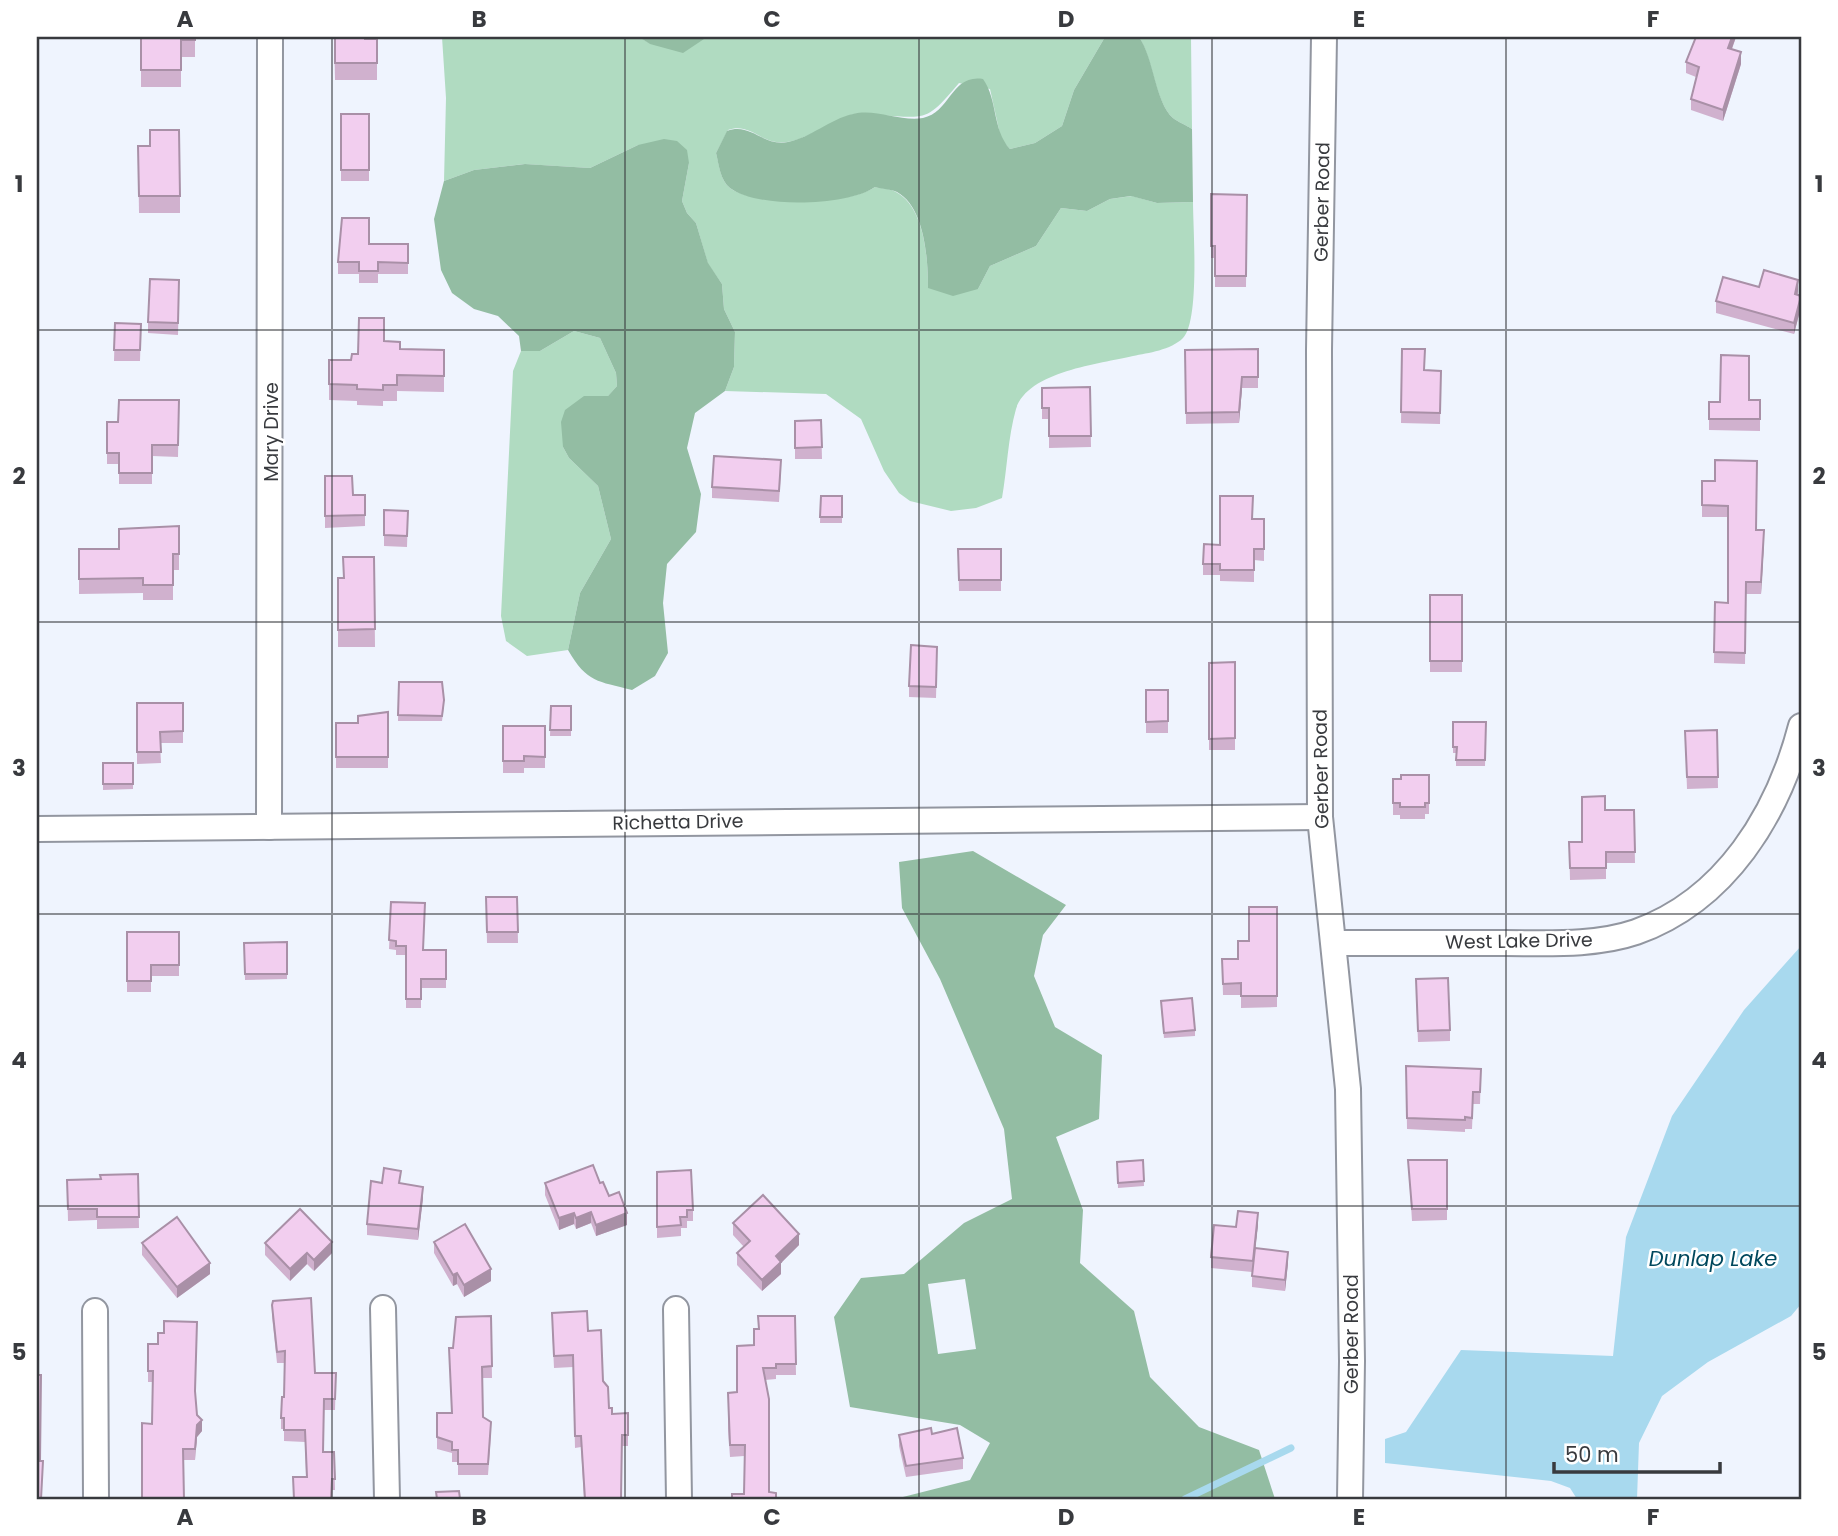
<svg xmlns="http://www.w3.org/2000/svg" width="1838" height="1536" font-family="Poppins,sans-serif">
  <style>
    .green { fill: #b0dbc1 }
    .forest { fill: #93bda3; fill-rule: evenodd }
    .water { fill: #a8d9ee }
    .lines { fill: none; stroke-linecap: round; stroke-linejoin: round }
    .stream { stroke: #a8d9ee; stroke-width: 7 }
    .minor-casing { stroke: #9296a0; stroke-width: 28 }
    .minor { stroke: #fff; stroke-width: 24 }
    .wall { fill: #d0b1ce }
    .shaded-wall { fill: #a990a7 }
    .building { fill: #f2ceef; stroke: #a990a7; stroke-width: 2 }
    .grid { fill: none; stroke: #383a3e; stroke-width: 2; stroke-opacity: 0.55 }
    .labels { text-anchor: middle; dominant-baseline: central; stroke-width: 5; stroke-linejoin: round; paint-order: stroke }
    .street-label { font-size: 19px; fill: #383a3e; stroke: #fff }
    .water-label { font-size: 21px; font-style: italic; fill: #00485d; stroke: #fff }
    .neatline { fill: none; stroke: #383a3e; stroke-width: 2.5 }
    .grid-label { font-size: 23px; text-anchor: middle; font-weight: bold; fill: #383a3e }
  </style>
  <rect width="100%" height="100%" fill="#eff4fe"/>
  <!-- green -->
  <g class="green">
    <path d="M442,37H639L651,44L707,37H1105L1074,90L1062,126L1035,143L1010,149L1001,139L990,89L959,83C926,122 928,118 878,115C869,114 859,112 851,115C830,121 809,139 787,142C762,146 751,122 728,130L716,153C719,164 720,180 730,188C756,207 849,205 875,187C881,188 891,189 896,192C925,207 928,260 928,288L978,289L990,266L1036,246L1061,208L1087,211L1110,199L1132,196L1157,203L1193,202C1193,228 1200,321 1183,338C1171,350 1148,353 1133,356C1100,364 1028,371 1016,409C1008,437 1007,470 1002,498L976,508L951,511L910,501L899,493L884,471L861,419L826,394L725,391L734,367L735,332L724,309L722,284L708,264L696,223L687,213L682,201L689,163L638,145L590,168L524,164L474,170L444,181L446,98Z"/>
    <path d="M1139,37H1191L1192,129C1186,125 1178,122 1173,118C1155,102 1153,58 1139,37Z"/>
    <path d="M574,331L600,338L616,373L617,386L563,447L569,458L598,486L611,539L580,593L568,650L527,656L506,641L501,616L513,371L521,351H540Z"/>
  </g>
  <!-- forest -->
  <g class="forest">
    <path d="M639,37H707L683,53L650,44Z"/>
    <path d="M1105,37H1139C1154,58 1155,102 1173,118C1178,122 1186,125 1192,129L1193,202L1157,203L1131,196L1110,199L1087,211L1061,208L1036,246L990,266L978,289L953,296L928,288C928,260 925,207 897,192C891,189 882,189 875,187C848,206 758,209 730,188C720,180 719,165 716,153L727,131C751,122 763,147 788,142C810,138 830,119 853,114C875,108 901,122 923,118C951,112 951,74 983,79C998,100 992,129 1010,149L1035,143L1062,126L1074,90Z"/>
    <path d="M664,139L677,141L687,150L689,163L682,201L687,213L696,223L708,263L722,284L724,309L735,332L734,367L725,391L695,413L687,448L701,494L696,532L667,564L663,603L668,653L655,676L632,690C598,681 587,683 568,650L580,593L611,539L598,486L569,458L563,447L561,422L565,410L584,396H608L617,386L616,373L600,338L574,331L540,351H521L519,336L498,316L474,309L452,293L441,270L434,219L444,181L474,170L525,164L590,168L638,145Z"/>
    <path d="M973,851L1066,905L1043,935L1034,976L1055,1027L1102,1055L1099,1119L1056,1137L1083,1210L1080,1263L1134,1311L1150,1377L1199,1427L1259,1450L1275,1499H895L970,1480L990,1443L960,1425L850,1407L834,1317L861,1278L904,1274L964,1223L1012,1199L1004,1129L940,979L902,908L899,862ZM965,1279L976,1349L938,1354L928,1284Z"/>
  </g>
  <!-- water -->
  <path class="water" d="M1801,946V1304L1791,1316L1708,1362L1662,1396L1639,1443L1637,1499H1577L1570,1488L1551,1481L1385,1463V1439L1406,1432L1461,1350L1613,1356L1626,1237L1672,1116L1744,1010Z"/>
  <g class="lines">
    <!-- stream -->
    <path class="stream" d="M1185,1499L1291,1448"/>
    <defs>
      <g id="minor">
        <path d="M1324,37L1319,350L1320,817L1348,1089L1352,1361L1350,1499"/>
        <path d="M269,827L270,37"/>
        <path d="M37,829L1320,817"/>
        <path d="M1335,943C1392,943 1448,943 1505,943C1547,943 1595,946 1636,932C1726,900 1778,814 1801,726"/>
        <path d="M383,1308L387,1499"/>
        <path d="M676,1309L679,1499"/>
        <path d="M95,1311L96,1499"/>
      </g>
    </defs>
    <!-- minor casing -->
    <use href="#minor" class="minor-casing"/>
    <!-- minor -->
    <use href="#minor" class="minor"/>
  </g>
  <!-- wall -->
  <g class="wall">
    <path d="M141,37H195V57H181V87H141Z"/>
    <path d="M334,37L377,39V80H335Z"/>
    <path d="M1696,37H1736L1732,49L1741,64L1723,121L1691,110V99L1696,77L1686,73V62Z"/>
    <rect x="341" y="114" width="28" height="67"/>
    <path d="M138,146L180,196V213H139Z"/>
    <path d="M1211,194L1247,195L1246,287H1215V258H1211Z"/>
    <path d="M369,244H408V274H378V283H359V274H338V262Z"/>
    <path d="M1759,287L1798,291V294L1801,296V307L1794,334L1716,313V301Z"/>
    <path d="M179,292L178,335L148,333V322Z"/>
    <path d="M115,323L141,324L140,361H114Z"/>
    <path d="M384,341L400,349L444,350V392L397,391V401H383V406L357,405V401L329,400V360H351L358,354Z"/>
    <path d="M1258,349V388H1242L1239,423L1186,424L1185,350Z"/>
    <path d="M1402,349L1425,370L1441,371L1440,424L1401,423Z"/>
    <path d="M1090,387L1091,447L1049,448V419H1042V388Z"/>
    <path d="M179,400L178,457L152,456V484H119V464H107V422H118Z"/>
    <path d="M1749,400H1760V431L1709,430V402Z"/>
    <path d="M821,420L822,459H795V421Z"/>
    <path d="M781,472L779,502L712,498V487Z"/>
    <path d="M325,476L353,495H365V526L325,528Z"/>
    <path d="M1702,481L1756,530L1764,542L1761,594H1746L1745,664L1714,663L1715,602L1728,603V517H1702Z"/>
    <path d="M821,496H842V523H820Z"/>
    <path d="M384,510L408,511L407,547L384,546Z"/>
    <path d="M1252,519H1264V561L1254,560V582L1220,581V575H1203V564L1220,545Z"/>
    <path d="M179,526V570H173V600H143V593L79,594V549H119Z"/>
    <path d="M958,549H1001V591H959Z"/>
    <path d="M374,557L375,647H338V578H343Z"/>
    <rect x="1430" y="595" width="32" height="77"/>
    <path d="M937,658L936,698L909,697V686Z"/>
    <path d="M1235,662V750H1209V663Z"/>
    <path d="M399,682L444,706L442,721H398Z"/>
    <rect x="1146" y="690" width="22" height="43"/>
    <path d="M137,703H183V743H160L161,763L137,764Z"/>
    <path d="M551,706H571V736H550Z"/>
    <path d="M388,712V768H336V723H358Z"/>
    <path d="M1453,722H1486L1485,766H1456V753H1453Z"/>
    <path d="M503,726H545V768H524V773H503Z"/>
    <path d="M1717,730L1718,788L1687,789L1685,731Z"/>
    <path d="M103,763H133V789L103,790Z"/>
    <path d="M1429,775V814H1425V819H1400V815H1393V779H1401Z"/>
    <path d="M1605,810H1634L1635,863H1606V879L1570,880L1569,842H1582Z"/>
    <path d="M486,897H517L518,943H487Z"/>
    <path d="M391,902L423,950H446V988H421V1008H406V955H396V950L389,949Z"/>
    <path d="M1277,907V1007L1241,1008V995H1223L1222,959H1238L1249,941Z"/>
    <path d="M127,932H179V976H151V992H127Z"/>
    <path d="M287,942V979L245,980L244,943Z"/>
    <path d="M1416,990L1450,1030V1041L1418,1042Z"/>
    <path d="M1161,1007L1195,1030V1036L1164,1038Z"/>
    <path d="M1406,1066L1481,1069L1480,1104H1473L1472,1129H1465V1132L1407,1129Z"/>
    <path d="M1143,1160L1144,1186L1118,1188L1117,1162Z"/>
    <path d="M1408,1160H1447V1220L1412,1221Z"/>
    <path d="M657,1172L693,1210V1221H687V1228H681V1236L657,1238Z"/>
    <path d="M138,1174L139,1228L97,1229V1220L68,1221L67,1180L100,1179Z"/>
    <path d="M382,1183L401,1184L423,1198L418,1240L367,1235V1224Z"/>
    <path d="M545,1183H600L627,1225L596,1236L591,1223L576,1229L574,1224L559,1230L545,1195Z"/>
    <path d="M733,1223L799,1245L781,1263V1274L762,1291L737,1265V1253L744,1247L733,1235Z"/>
    <path d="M1258,1225L1255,1248L1288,1263L1285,1291L1252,1287V1272L1211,1268V1257L1236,1227Z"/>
    <path d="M434,1242L491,1281L464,1297L457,1284L453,1286L434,1253Z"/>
    <path d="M142,1243L210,1274L177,1298L142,1255Z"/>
    <path d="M265,1243L332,1253L314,1271L307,1264L290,1281L265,1255Z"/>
    <path d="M272,1305L315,1373H336L335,1410H324L323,1452H334L335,1490H332L331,1499H294L293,1477H306L305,1442L284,1441V1429H281V1418L284,1397L285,1363H277L272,1316Z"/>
    <path d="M491,1316L492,1378H483V1417L491,1434L488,1475H458V1462H452V1453L437,1449V1413H452L449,1348H453Z"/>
    <path d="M795,1316L796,1375H776V1379L765,1380L744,1494V1456L730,1457L728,1429V1393L737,1392L754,1345L758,1329Z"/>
    <path d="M552,1324L588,1331L603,1381L609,1408L612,1414L628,1413V1446H622L621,1499H584L581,1447L575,1448L573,1367L554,1368Z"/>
    <path d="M148,1344L195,1394L197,1415L202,1431L197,1437L195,1460H184L152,1424L153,1382H148Z"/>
    <path d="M932,1434L963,1458V1469L906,1477L899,1446V1435Z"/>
  </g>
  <!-- shaded-wall -->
  <g class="shaded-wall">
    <path d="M1732,37H1736L1728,59V48Z"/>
    <path d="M1741,52V64L1723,121V110Z"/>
    <path d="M1798,280V291L1795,305V294Z"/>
    <path d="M1801,296V307L1794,334V323Z"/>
    <path d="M1242,377V388L1239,423V412Z"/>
    <path d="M1764,530V542L1761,594V582Z"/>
    <path d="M423,1187V1198L418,1240V1229Z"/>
    <path d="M591,1212V1223L576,1229V1218Z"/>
    <path d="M574,1213V1224L559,1230V1218Z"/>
    <path d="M627,1213V1225L596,1236V1225Z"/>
    <path d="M1258,1213V1225L1253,1272V1261Z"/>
    <path d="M799,1234V1245L781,1263V1274L762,1291V1280L776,1256Z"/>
    <path d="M332,1242V1253L314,1271V1260Z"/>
    <path d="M1288,1252V1263L1285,1291V1280Z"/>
    <path d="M307,1253V1264L290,1281V1269Z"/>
    <path d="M210,1263V1274L177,1298V1287Z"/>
    <path d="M491,1269V1281L464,1297V1285Z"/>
    <path d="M457,1273V1284L453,1286V1275Z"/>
    <path d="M202,1420V1431L197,1437L195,1460L197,1425Z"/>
  </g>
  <!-- building -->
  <g class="building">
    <path d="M141,37H195V40H181V70H141Z"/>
    <path d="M335,37H365V39H377V63H335Z"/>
    <path d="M1696,37H1732L1728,48L1741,52L1723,110L1691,99L1699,67L1686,62Z"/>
    <rect x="341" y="114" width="28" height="56"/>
    <path d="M150,130H179L180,196H139L138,146H150Z"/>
    <path d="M1211,194L1247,195L1246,276H1215V246H1211Z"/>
    <path d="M342,218H369V244H408V263L378,262V271H359V262H338Z"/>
    <path d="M1764,270L1798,280L1795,294L1801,296L1794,323L1716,301L1723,277L1759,287Z"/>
    <path d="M150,279L179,280L178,323L148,322Z"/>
    <path d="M359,318H384V341L400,342V349L444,350V376L397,375V385H383V390L357,389V385L329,384V360H351L352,354H358Z"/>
    <path d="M115,323L141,324L140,350H114Z"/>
    <path d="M1258,349V377H1242L1239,412L1186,413L1185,350Z"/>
    <path d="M1402,349H1425L1424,370L1441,371L1440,413L1401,412Z"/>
    <path d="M1721,355L1749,356V400H1760V419H1709V402H1720Z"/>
    <path d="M1090,387L1091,436H1049V408H1042V388Z"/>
    <path d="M119,400H179L178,445H152V473H119V453H107V422H118Z"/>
    <path d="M821,420L822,447L795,448V421Z"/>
    <path d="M714,456L781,460L779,491L712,487Z"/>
    <path d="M1715,460L1757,461L1756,530H1764L1761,582H1746L1745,653L1714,652L1715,602L1728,603V506L1702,505V481H1715Z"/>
    <path d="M325,476H352L353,495H365V515L325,516Z"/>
    <path d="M821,496H842V517H820Z"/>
    <path d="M1220,496H1253L1252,519H1264V549H1254V570H1220V564H1203L1204,544L1220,545Z"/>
    <path d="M384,510L408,511L407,536L384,535Z"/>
    <path d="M179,526V554H173V585H143V578L79,579V549H119V529Z"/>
    <path d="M958,549H1001V580H959Z"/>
    <path d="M343,557H374L375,629L338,630V578H344Z"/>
    <rect x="1430" y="595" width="32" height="66"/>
    <path d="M911,645L937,647L936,687L909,686Z"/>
    <path d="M1235,662V738L1209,739V663Z"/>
    <path d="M399,682H442L444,700L442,716L398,715Z"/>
    <path d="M1146,690H1168V721L1146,722Z"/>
    <path d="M137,703H183V731L160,732L161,752H137Z"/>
    <path d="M551,706H571V730H550Z"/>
    <path d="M388,712V757H336V723H358V716Z"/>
    <path d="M1453,722H1486L1485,760H1456L1457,747H1453Z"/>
    <path d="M503,726H545V757L524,756V761H503Z"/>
    <path d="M1717,730L1718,777H1687L1685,731Z"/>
    <rect x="103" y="763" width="30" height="21"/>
    <path d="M1401,775H1429V803H1425V807H1400V803H1393V779H1401Z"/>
    <path d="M1605,796V810H1634L1635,852H1606V868H1570L1569,842H1582V797Z"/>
    <path d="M486,897H517L518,932H487Z"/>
    <path d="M391,902L425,903L423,950H446V979H421V999H406V946H396V941L389,940Z"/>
    <path d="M1249,907H1277V996H1241V983L1223,984L1222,959H1238V941H1249Z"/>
    <path d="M127,932H179V965H151V981H127Z"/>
    <path d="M287,942V974H245L244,943Z"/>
    <path d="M1448,978L1450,1030L1418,1031L1416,979Z"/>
    <path d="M1192,998L1195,1030L1164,1033L1161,1001Z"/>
    <path d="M1406,1066L1481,1069L1480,1092H1473L1472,1118L1465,1117V1120L1407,1118Z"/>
    <path d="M1143,1160L1144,1181L1118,1183L1117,1162Z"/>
    <path d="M1408,1160H1447V1209H1412Z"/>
    <path d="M593,1165L600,1183L603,1182L609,1196L619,1192L627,1213L596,1225L591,1212L576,1218L574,1213L559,1218L545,1183Z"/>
    <path d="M384,1168L401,1171L399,1183L423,1187L418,1229L367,1224L371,1181L382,1183Z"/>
    <path d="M691,1170L693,1210H687V1217H680L681,1225L657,1227V1172Z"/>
    <path d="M138,1174L139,1217H97V1209H68L67,1180L101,1179L100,1175Z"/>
    <path d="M763,1195L799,1234L776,1256L781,1262L762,1280L737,1253L750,1241L733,1223Z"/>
    <path d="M300,1209L332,1242L314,1260L307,1253L290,1269L265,1243Z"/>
    <path d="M1238,1211L1258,1213L1253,1261L1211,1257L1214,1225L1236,1227Z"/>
    <path d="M177,1217L210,1263L177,1287L142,1243Z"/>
    <path d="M465,1224L491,1269L464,1285L457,1273L453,1275L434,1242Z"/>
    <path d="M1255,1248L1288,1252L1285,1280L1252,1276Z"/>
    <path d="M311,1298L315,1373H336L335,1399H324L323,1452H334L335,1479H332L331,1499H294L293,1477H307L305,1430H284V1418H281L282,1397H284L285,1351L277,1352L272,1305L273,1301Z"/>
    <path d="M587,1311L588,1331L601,1330L603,1381L608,1387L609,1408H612V1414L628,1413V1435H622L621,1499H585L581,1436H575L573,1355L554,1356L552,1313Z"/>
    <path d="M491,1316L492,1366L482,1367L483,1417L491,1422L488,1464H458V1450H452V1442L437,1437V1413H452L449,1348H453L456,1317Z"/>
    <path d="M758,1316H795L796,1364H776V1368H763L769,1399V1492L776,1493V1499H732V1494H744L745,1445H730L728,1393L737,1392V1346L754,1345V1329H759Z"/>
    <path d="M164,1321L197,1322L195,1391L197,1415L202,1420L197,1425L195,1449H183L184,1499H142V1423L152,1424L153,1371H148V1344H158V1333H164Z"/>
    <path d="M37,1375H41L40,1461H43L41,1499H37Z"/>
    <path d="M931,1428L932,1434L957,1428L963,1458L906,1466L899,1435Z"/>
    <path d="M459,1491L460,1499H437L436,1492Z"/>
  </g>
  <!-- grid -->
  <path class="grid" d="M332,37V1499M625,37V1499M919,37V1499M1212,37V1499M1506,37V1499M37,330H1801M37,622H1801M37,914H1801M37,1206H1801"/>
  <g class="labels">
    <!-- street labels -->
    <g class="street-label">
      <text transform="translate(1322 202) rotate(-89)">Gerber Road</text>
      <text transform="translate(271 432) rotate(-90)">Mary Drive</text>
      <text transform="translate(1321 769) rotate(-91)">Gerber Road</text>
      <text transform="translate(678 822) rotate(-1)">Richetta Drive</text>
      <text transform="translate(1519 941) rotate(-1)">West Lake Drive</text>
      <text transform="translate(1351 1334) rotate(-90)">Gerber Road</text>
    </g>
    <!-- water labels -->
    <g class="water-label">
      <text x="1713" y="1258">Dunlap Lake</text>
    </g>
  </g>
  <!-- border -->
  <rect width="1838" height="1536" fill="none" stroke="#ffffff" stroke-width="77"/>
  <!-- scale -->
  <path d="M1554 1462v10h166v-10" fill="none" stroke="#383a3e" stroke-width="3.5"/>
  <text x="1565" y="1462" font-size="21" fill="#383a3e" stroke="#ffffff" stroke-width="5" paint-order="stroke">50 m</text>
  <rect x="38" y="38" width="1762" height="1460" class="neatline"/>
  <g class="grid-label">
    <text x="185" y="27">A</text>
    <text x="479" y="27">B</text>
    <text x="772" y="27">C</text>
    <text x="1066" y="27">D</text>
    <text x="1359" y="27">E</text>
    <text x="1653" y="27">F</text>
    <text x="19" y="192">1</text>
    <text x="1819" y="192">1</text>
    <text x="19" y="484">2</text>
    <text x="1819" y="484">2</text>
    <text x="19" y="776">3</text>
    <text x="1819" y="776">3</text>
    <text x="19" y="1068">4</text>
    <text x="1819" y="1068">4</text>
    <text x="19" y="1360">5</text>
    <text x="1819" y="1360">5</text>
    <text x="185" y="1525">A</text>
    <text x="479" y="1525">B</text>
    <text x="772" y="1525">C</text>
    <text x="1066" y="1525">D</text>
    <text x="1359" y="1525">E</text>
    <text x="1653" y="1525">F</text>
  </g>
</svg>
